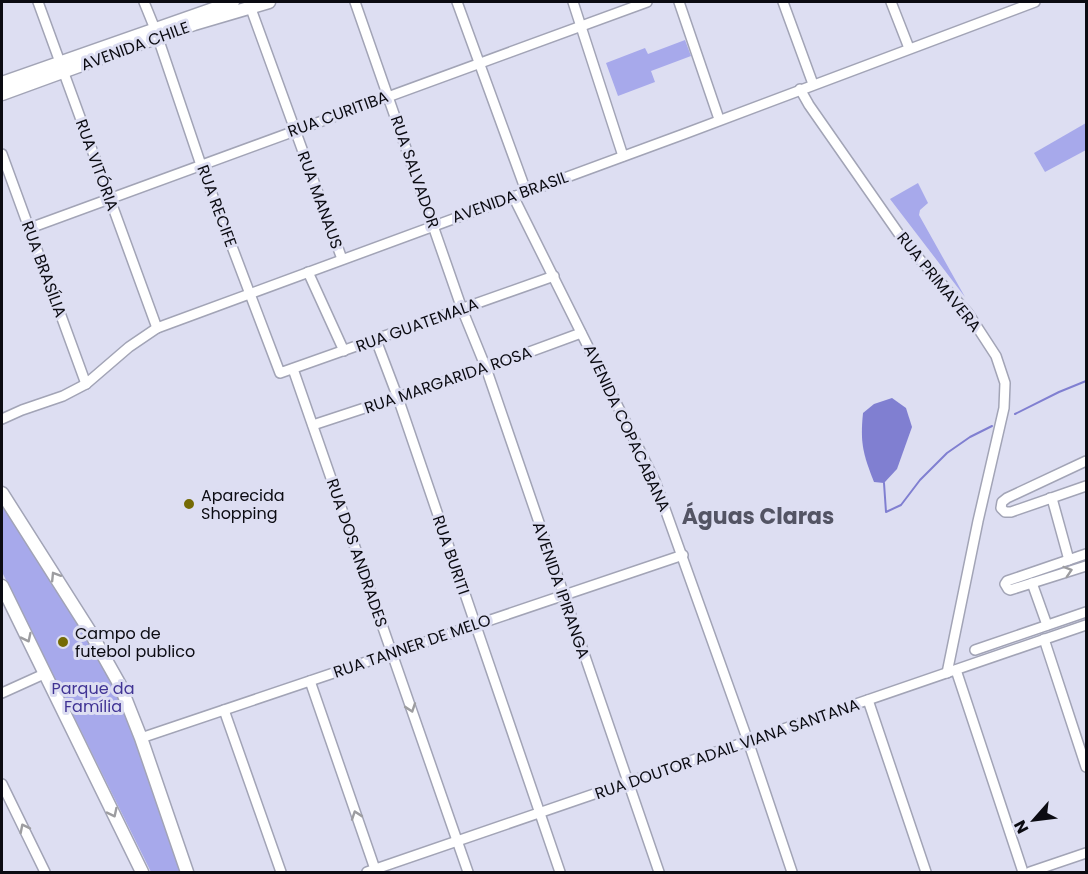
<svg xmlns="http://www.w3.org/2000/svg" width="1088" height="874" font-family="Poppins,sans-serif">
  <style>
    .green { fill: #a7a9eb }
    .water { fill: #807fd1 }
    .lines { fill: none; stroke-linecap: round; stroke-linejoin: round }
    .stream { stroke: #807fd1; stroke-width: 2 }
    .minor-casing { stroke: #a2a4b6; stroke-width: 12 }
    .major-casing { stroke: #a2a4b6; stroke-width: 15 }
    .minor { stroke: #fff; stroke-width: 9 }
    .major { stroke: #fff; stroke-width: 12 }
    .oneway { stroke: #9d9da0 }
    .poi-dot { fill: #756b05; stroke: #dddef2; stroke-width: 2 }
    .labels { text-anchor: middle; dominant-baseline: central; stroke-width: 6; stroke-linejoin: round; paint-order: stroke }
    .street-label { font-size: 16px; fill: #0b0b12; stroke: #dddef2 }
    .poi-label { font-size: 16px; fill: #0b0b12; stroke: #dddef2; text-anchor: start }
    .park-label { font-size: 16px; fill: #403394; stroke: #dddef2 }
    .district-label { font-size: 22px; font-weight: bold; fill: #535464; stroke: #dddef2 }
  </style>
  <rect width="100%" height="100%" fill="#dddef2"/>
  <!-- green -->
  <g class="green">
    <path d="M685,40L691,56L651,71L655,82L618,96L606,63L645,48L648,54Z"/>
    <path d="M1086,123V150L1045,172L1034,153Z"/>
    <path d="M918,183L928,203L920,210L919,215L965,297L890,199Z"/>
    <path d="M2,497L117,687L184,872H151L2,572Z"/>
  </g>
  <!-- water -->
  <path class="water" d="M892,398L906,408L912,427L897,469L884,483L874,482C863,454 860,443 863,413L874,404Z"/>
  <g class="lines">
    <!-- stream -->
    <g class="stream">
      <path d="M1015,414L1059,392L1086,381"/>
      <path d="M884,483L886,512L901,505L920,480L947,453L970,437L992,426"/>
    </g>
    <defs>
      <g id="minor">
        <path d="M38,2L157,328"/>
        <path d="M144,2L155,29"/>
        <path d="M355,2L462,309L486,368L659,872"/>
        <path d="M457,2L526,191"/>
        <path d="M573,2L623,156"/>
        <path d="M679,2L719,119"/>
        <path d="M783,2L813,84"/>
        <path d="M891,2L909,48"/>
        <path d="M250,6L342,259"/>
        <path d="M158,38L201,165L280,373L554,276"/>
        <path d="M800,89L809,105L906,244L968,313L996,356L1005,383L1004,408L978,521L947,673"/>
        <path d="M2,154L86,384"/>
        <path d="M513,196L655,481L748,741L792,872"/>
        <path d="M30,228L647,2"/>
        <path d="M308,272L344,351"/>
        <path d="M376,340L398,398L560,872"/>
        <path d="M293,369L468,872"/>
        <path d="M2,419L22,410L63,396L86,384L129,347L157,328L684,134L1035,2"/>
        <path d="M313,425L486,368L581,333"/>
        <path d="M1086,461L1007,498L1002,502L1001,508L1005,512H1011L1086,486"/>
        <path d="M1050,498L1053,502L1069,560"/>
        <path d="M1086,554L1007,581L1005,584L1008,589L1010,590L1086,566"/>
        <path d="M1032,583L1047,625"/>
        <path d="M1044,639L1086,767"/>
        <path d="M975,650L1086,612"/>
        <path d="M956,670L1023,872"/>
        <path d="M310,681L376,872"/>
        <path d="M2,693L44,674"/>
        <path d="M868,700L926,872"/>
        <path d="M224,710L281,872"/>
        <path d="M141,738L683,555"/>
        <path d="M2,784L45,872"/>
        <path d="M367,872L1086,625"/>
        <path d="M1030,872L1086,853"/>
      </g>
      <g id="major">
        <path d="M2,83L233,2"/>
        <path d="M2,94L194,24L269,2"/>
        <path d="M2,493L89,630L120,685L141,738L187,872"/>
        <path d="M2,586L142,872"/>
      </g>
    </defs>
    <!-- minor casing -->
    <use href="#minor" class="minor-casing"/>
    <!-- major casing -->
    <use href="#major" class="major-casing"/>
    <!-- minor -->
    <use href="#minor" class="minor"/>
    <!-- major -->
    <use href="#major" class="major"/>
  </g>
  <!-- one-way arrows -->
  <defs><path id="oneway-chevron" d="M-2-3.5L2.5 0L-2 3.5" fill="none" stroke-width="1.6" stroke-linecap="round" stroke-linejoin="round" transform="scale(1.5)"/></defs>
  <g class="oneway">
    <use href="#oneway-chevron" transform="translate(1068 571) rotate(-18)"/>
    <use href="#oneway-chevron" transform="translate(55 576) rotate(-122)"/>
    <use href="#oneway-chevron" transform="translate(27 638) rotate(64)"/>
    <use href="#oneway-chevron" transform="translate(411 708) rotate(71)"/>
    <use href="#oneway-chevron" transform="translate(113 813) rotate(64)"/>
    <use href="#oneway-chevron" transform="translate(356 815) rotate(-109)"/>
    <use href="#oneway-chevron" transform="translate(24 828) rotate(-117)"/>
  </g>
  <!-- markers -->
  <g class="poi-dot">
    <circle cx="189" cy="504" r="6"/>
    <circle cx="63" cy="642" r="6"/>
  </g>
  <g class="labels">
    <!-- street labels -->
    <g class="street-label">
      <text transform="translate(135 46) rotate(-20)">AVENIDA CHILE</text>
      <text transform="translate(338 114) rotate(-20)">RUA CURITIBA</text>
      <text transform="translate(97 165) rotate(70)">RUA VITÓRIA</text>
      <text transform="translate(415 172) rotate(71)">RUA SALVADOR</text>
      <text transform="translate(510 197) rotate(-20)">AVENIDA BRASIL</text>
      <text transform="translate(320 200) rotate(70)">RUA MANAUS</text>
      <text transform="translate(217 206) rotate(70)">RUA RECIFE</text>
      <text transform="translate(44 269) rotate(70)">RUA BRASÍLIA</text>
      <text transform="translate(939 282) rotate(51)">RUA PRIMAVERA</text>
      <text transform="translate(417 325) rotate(-20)">RUA GUATEMALA</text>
      <text transform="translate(448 380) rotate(-19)">RUA MARGARIDA ROSA</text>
      <text transform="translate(627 428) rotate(65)">AVENIDA COPACABANA</text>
      <text transform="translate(357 553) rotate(71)">RUA DOS ANDRADES</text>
      <text transform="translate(451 555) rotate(71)">RUA BURITI</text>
      <text transform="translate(561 590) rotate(71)">AVENIDA IPIRANGA</text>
      <text transform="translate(412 646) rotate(-19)">RUA TANNER DE MELO</text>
      <text transform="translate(727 749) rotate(-19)">RUA DOUTOR ADAIL VIANA SANTANA</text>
    </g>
    <!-- poi labels -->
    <g class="poi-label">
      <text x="201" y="495">Aparecida<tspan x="201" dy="18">Shopping</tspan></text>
      <text x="75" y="633">Campo de<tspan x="75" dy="18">futebol publico</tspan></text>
    </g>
    <!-- park labels -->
    <g class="park-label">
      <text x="93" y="688">Parque da<tspan x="93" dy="18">Família</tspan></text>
    </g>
    <!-- district labels -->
    <g class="district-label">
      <text x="758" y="516">Águas Claras</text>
    </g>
  </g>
  <!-- border -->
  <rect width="1088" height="874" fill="none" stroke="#0b0b12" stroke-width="6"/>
  <!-- north arrow -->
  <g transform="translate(1034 820) rotate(242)" stroke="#dddef2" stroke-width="4.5" paint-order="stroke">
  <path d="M0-4.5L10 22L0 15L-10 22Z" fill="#0b0b12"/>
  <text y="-9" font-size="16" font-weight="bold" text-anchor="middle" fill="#0b0b12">N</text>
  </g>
</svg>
